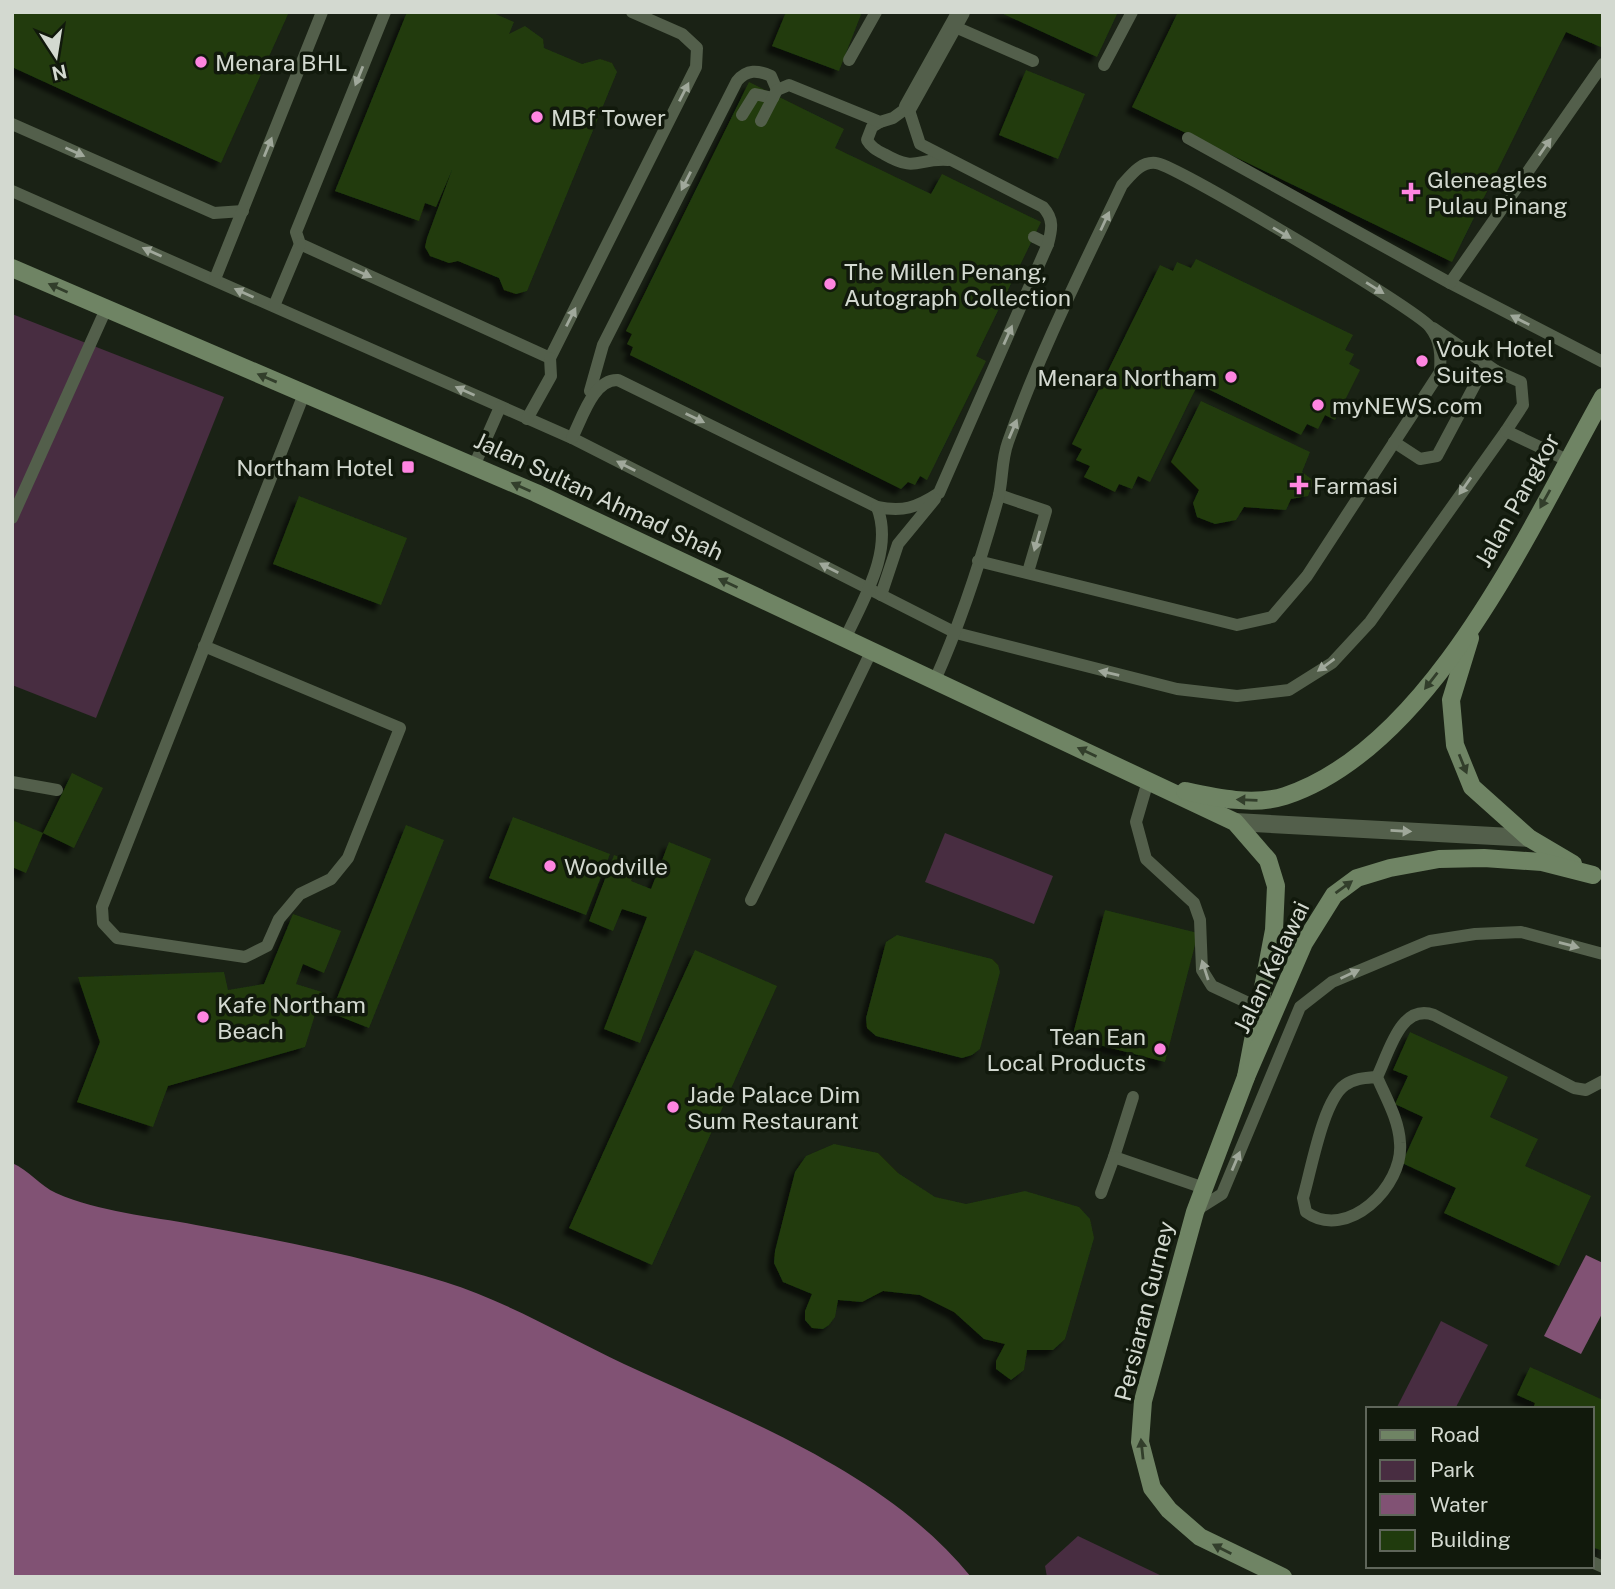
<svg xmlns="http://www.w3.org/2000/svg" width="1615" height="1589" font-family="'Public Sans',sans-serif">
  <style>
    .green { fill: #482d41 }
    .water { fill: #815274 }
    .building { fill: #203b0d; filter: url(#shadow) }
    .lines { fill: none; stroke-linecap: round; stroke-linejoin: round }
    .lane { stroke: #535f4b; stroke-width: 12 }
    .street { stroke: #535f4b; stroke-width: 18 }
    .secondary { stroke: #6f8464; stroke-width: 18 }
    .oneway { fill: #a0a89b }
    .oneway2 { fill: #323e2b }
    .poi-dot { fill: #fe85e0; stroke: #11190c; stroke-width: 2.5 }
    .labels { text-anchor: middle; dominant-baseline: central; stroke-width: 7; stroke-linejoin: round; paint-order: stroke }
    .poi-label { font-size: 23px; fill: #d3d9d0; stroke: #11190c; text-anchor: start }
    .street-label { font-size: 23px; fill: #d3d9d0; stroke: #11190c }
  </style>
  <defs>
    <filter id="shadow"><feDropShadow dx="-6" dy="6" stdDeviation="2" flood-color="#0009"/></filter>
  </defs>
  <rect width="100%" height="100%" fill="#1a2215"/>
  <!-- green -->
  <g class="green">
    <path d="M12,314L224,397L96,718L12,685Z"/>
    <path d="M945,833L1053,876L1034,924L925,882Z"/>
    <path d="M1441,1321L1488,1345L1455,1409H1396Z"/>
    <path d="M1078,1536L1164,1577H1047L1045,1566Z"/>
  </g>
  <!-- water -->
  <g class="water">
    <path d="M12,1163C29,1170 40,1186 56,1193C99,1212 150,1216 196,1225C279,1240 364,1257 445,1282C508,1302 565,1336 624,1364C743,1419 886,1472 971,1577H12Z"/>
    <path d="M1586,1255L1603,1263V1312L1581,1354L1544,1336Z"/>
  </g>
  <!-- building -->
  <g class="building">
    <path d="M12,12H289L221,163L12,67Z"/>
    <path d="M407,12H491L514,22L509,34L525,26L543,39L544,48L582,64L600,59L612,63L617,72L527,291L516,294L504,290L499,278L458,261L449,263L430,256L425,247L427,238L452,170L436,207L425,203L419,221L335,191Z"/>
    <path d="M786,12H862L839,71L772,46Z"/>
    <path d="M999,12H1118L1097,57Z"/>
    <path d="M1178,12H1603V48L1566,32L1452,262L1132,107Z"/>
    <path d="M1026,70L1085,94L1058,159L999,135Z"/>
    <path d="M749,82L844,129L835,148L931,194L942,174L1041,222L976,356L986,361L927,480L920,476L915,485L908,482L901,489L630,355L633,347L627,344L632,334L626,331Z"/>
    <path d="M1196,259L1353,335L1345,350L1354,354L1349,364L1360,370L1335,420L1325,415L1318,429L1307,424L1301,435L1198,384L1150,482L1138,476L1132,489L1119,484L1115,492L1084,477L1090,466L1076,460L1082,449L1072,444L1160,265L1173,271L1177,262L1191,268Z"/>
    <path d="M1201,401L1310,452L1302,472L1314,481L1308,496L1291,499L1286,510L1244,507L1236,520L1215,524L1197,517L1193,503L1199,490L1171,462Z"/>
    <path d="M299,496L407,538L381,605L273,564Z"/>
    <path d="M72,773L103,788L74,848L43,833Z"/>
    <path d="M513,817L610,854L586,915L489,878Z"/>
    <path d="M12,820L43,833L26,873L12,867Z"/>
    <path d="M406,825L444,840L369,1028L331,1013Z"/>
    <path d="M669,842L711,859L640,1043L604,1029L647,917L622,909L613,931L589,921L614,855L638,864L631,881L651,889Z"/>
    <path d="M1105,910L1198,933L1165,1062L1072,1038Z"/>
    <path d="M293,914L341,931L324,973L303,964L296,984L322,992L305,1047L168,1086L153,1127L77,1102L100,1042L78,977L224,972L228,990L264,984Z"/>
    <path d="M897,935L992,959L998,965L1000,972L980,1049L972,1055L962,1058L876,1036L867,1028L866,1018L886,942Z"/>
    <path d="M695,950L777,986L652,1265L569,1228Z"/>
    <path d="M1410,1032L1508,1077L1490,1117L1538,1139L1525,1166L1591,1196L1559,1266L1444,1213L1456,1188L1402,1163L1423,1117L1395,1104L1408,1076L1393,1070Z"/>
    <path d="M834,1144L878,1153L898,1173L935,1197L966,1204L1025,1191L1079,1207L1090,1219L1094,1238L1065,1339L1053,1350H1027L1024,1370L1011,1380L996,1369V1361L1005,1344L984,1339L954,1312L920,1295L883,1291L862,1302L838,1300L835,1317L829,1325L823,1329L812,1328L805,1320V1311L812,1294L783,1282L774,1263L775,1251L795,1172L806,1156Z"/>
    <path d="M1530,1367L1603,1400V1551L1592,1547V1409H1533L1535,1403L1517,1395Z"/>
  </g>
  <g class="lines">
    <!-- lane -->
    <g class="lane">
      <path d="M385,12L296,232L300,244L550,358L696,67L697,48L682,34L632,12"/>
      <path d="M953,26L1033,61"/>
      <path d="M849,60L876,12"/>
      <path d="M1104,65L1132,12"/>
      <path d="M742,115L755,94L773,98"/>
      <path d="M880,122L872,127L867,140C871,147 876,150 884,154C917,173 916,158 948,160"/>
      <path d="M12,124L214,213L243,211"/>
      <path d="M1188,138L1450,283L1603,362"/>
      <path d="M12,191L572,438L956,633L1177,689L1237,696L1289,690L1332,663L1370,622L1506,431L1523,405L1521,382L1496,371L1478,379L1437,456L1420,459L1394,442"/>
      <path d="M1034,237L1048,244"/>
      <path d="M215,279L322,12"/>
      <path d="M1450,283L1603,64"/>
      <path d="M274,306L300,244"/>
      <path d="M1433,328L1496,371"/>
      <path d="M590,391L603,345L737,81C747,69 758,70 771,76L777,90"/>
      <path d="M527,419L551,376L550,358"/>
      <path d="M1506,431L1567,460"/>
      <path d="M572,438C582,419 593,379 618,380L877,507C903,512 916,508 939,493L1048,244C1052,229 1054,219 1043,207L920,144L908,107L893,118L880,122L789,85L777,90L761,121"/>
      <path d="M474,466L500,407"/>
      <path d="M999,495L1046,511L1028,572"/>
      <path d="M12,518L106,309"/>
      <path d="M881,595L898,544L935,499"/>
      <path d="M846,637C864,598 894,550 877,507"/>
      <path d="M204,646L400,728L348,858L331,879L300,894L279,919L267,946L245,957L117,938L103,923L102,907L304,394"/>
      <path d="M935,680C961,622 981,560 998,499C1003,481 1001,461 1008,442C1039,354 1082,269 1122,185C1131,175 1141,161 1156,163C1176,165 1416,309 1430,327C1441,341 1441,355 1440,372L1307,576L1272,617L1237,625L978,561"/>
      <path d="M1148,781L1136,822L1146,859L1194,903L1200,920L1202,970L1212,986L1257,1007"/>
      <path d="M12,782L57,790"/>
      <path d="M751,900L872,650"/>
      <path d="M1377,1077C1386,1098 1399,1120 1400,1143C1404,1186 1347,1242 1306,1212L1303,1198C1311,1171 1323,1100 1345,1085C1355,1078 1366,1078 1377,1077C1389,1053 1400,1003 1434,1015L1574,1088L1586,1090L1603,1081"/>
      <path d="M1114,1157L1133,1097"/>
      <path d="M1101,1193L1114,1157L1204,1188"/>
      <path d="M1195,1211L1222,1194L1300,1007L1332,982L1430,941L1475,934L1521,932L1603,954"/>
      <path d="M1592,1562L1603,1567"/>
    </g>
    <!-- street -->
    <g class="street">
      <path d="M908,107L961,12"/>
      <path d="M1235,822L1529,838"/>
    </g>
    <!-- secondary -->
    <g class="secondary">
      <path d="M12,268L536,493L1235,822L1268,860L1276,886L1274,930L1246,1077"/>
      <path d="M1470,638L1451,700L1455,745L1472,787L1529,838L1573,864"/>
      <path d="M1185,791C1217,798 1253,806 1285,796C1433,747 1531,525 1603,397"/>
      <path d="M1283,1577L1200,1537L1169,1510L1152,1488L1140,1442L1143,1401L1195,1212L1246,1077L1304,943L1334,895L1357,878L1390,868L1439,859L1484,858L1542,862L1593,875"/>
    </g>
  </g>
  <!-- one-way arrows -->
  <defs><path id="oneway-solid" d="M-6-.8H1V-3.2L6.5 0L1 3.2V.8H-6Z" transform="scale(1.75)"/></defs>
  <g class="oneway">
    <use href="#oneway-solid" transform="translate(359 76) rotate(112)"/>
    <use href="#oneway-solid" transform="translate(684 92) rotate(-63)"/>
    <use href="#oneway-solid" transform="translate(268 147) rotate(-68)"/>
    <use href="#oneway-solid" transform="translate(1545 147) rotate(-55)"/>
    <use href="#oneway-solid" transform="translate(75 152) rotate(24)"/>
    <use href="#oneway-solid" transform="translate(686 181) rotate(117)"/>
    <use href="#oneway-solid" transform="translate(1105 221) rotate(-65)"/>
    <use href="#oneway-solid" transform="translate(1282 233) rotate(31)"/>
    <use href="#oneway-solid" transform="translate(152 252) rotate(-156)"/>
    <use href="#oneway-solid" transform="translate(362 273) rotate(24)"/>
    <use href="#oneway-solid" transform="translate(1375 288) rotate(32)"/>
    <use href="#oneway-solid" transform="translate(244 293) rotate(-156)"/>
    <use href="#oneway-solid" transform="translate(571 317) rotate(-63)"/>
    <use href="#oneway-solid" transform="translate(1520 320) rotate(-153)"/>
    <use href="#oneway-solid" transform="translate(1008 335) rotate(-66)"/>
    <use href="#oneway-solid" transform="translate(465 391) rotate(-156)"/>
    <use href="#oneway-solid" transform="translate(695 418) rotate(26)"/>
    <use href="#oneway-solid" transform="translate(1013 429) rotate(-67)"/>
    <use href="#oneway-solid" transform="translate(626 466) rotate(-153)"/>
    <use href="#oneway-solid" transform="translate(1465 486) rotate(125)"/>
    <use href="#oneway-solid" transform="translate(1037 541) rotate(106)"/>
    <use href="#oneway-solid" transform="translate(829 568) rotate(-153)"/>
    <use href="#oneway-solid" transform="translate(1326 665) rotate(144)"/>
    <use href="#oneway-solid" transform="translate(1109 673) rotate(-167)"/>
    <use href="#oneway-solid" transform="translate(1401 831) rotate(3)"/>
    <use href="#oneway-solid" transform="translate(1569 945) rotate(15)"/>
    <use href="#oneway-solid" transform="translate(1205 970) rotate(-108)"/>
    <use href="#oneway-solid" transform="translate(1350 974) rotate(-25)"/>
    <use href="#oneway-solid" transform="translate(1236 1161) rotate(-67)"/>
  </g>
  <g class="oneway2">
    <use href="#oneway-solid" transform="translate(58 288) rotate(-156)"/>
    <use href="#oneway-solid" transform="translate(267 378) rotate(-157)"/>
    <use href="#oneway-solid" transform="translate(521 487) rotate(-156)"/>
    <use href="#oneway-solid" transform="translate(1545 499) rotate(119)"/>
    <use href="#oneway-solid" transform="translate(728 583) rotate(-155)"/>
    <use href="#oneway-solid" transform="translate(1431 681) rotate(128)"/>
    <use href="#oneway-solid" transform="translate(1087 752) rotate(-155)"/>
    <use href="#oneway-solid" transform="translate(1463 764) rotate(68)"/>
    <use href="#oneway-solid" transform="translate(1247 800) rotate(-178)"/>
    <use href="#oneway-solid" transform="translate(1344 887) rotate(-36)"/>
    <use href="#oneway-solid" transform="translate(1142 1449) rotate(-96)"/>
    <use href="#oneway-solid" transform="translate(1222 1549) rotate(-153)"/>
  </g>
  <!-- markers -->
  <g class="poi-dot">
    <circle cx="201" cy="62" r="7"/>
    <circle cx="537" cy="117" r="7"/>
    <path d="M1407.5 181.5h7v7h7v7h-7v7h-7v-7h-7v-7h7z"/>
    <circle cx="830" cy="284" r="7"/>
    <circle cx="1422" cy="361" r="7"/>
    <circle cx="1231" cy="377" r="7"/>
    <circle cx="1318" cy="405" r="7"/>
    <rect x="401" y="460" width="14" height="14" rx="3.5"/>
    <path d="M1295.5 474.5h7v7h7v7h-7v7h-7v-7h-7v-7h7z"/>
    <circle cx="550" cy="866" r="7"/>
    <circle cx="203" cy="1017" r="7"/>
    <circle cx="1160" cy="1049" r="7"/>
    <circle cx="673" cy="1107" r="7"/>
  </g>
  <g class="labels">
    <!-- poi labels -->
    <g class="poi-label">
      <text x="215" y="62">Menara BHL</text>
      <text x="551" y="117">MBf Tower</text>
      <text x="1427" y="179">Gleneagles<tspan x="1427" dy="26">Pulau Pinang</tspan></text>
      <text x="844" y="271">The Millen Penang,<tspan x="844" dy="26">Autograph Collection</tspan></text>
      <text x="1436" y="348">Vouk Hotel<tspan x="1436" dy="26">Suites</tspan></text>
      <text x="1217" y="377" text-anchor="end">Menara Northam</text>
      <text x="1332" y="405">myNEWS.com</text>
      <text x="394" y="467" text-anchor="end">Northam Hotel</text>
      <text x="1313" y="485">Farmasi</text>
      <text x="564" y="866">Woodville</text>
      <text x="217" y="1004">Kafe Northam<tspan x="217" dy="26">Beach</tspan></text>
      <text x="1146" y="1036" text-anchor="end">Tean Ean<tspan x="1146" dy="26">Local Products</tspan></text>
      <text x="687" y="1094">Jade Palace Dim<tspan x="687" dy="26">Sum Restaurant</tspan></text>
    </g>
    <!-- street labels -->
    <g class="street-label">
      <text transform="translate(599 496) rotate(25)">Jalan Sultan Ahmad Shah</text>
      <text transform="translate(1517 500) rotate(-61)">Jalan Pangkor</text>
      <text transform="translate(1271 967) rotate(-64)">Jalan Kelawai</text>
      <text transform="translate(1144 1311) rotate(-76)">Persiaran Gurney</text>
    </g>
  </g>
  <!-- border -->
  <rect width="1615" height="1589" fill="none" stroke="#d3d9d0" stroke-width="28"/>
  <!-- legend -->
  <rect x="1366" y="1407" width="228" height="161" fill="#11190c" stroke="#5f665a" stroke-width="2"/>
  <rect x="1380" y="1430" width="35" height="10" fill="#6f8464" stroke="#5f665a" stroke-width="2"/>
  <text x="1430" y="1442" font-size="21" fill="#d3d9d0">Road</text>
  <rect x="1380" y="1460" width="35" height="21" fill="#482d41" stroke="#5f665a" stroke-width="2"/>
  <text x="1430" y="1477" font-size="21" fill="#d3d9d0">Park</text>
  <rect x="1380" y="1494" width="35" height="21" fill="#815274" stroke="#5f665a" stroke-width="2"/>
  <text x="1430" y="1512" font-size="21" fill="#d3d9d0">Water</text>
  <rect x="1380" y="1530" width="35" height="21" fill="#203b0d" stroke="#5f665a" stroke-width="2"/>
  <text x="1430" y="1547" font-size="21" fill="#d3d9d0">Building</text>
  <!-- north arrow -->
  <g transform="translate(56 56) rotate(168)" stroke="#11190c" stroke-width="5" paint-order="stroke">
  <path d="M0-5L12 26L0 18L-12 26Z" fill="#d3d9d0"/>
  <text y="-10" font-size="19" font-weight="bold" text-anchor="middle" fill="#d3d9d0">N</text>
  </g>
</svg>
